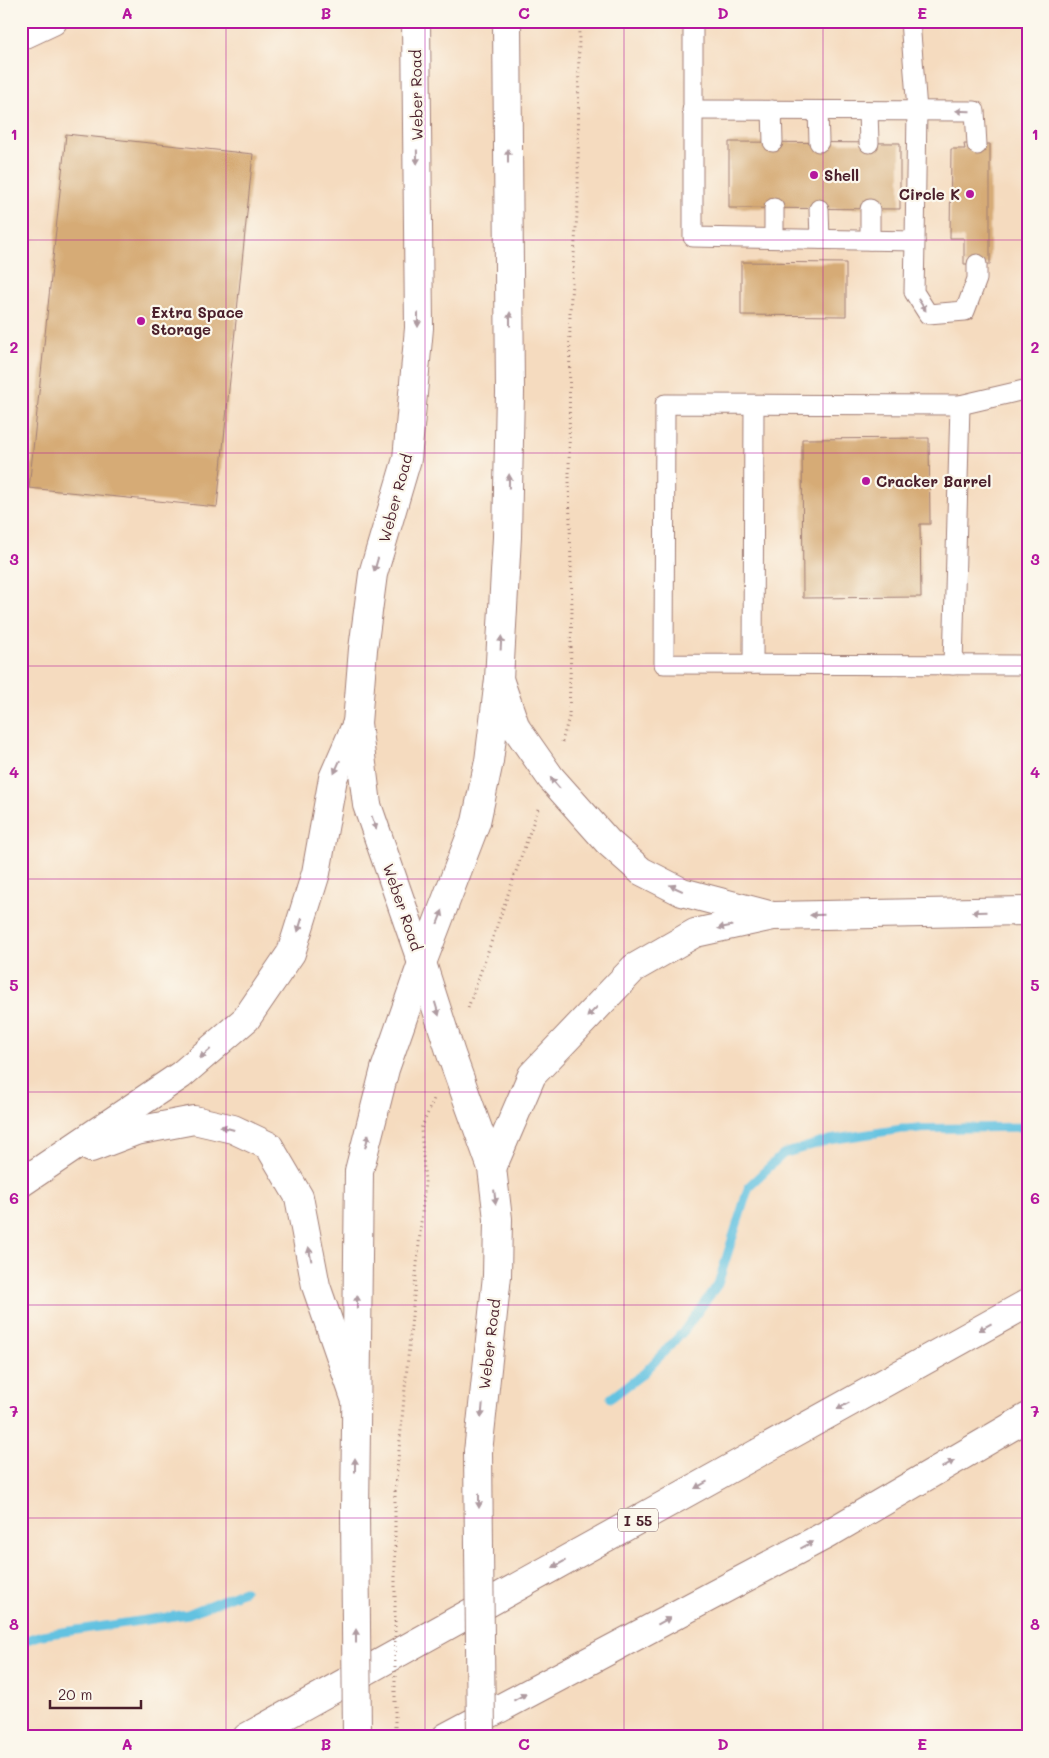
<svg xmlns="http://www.w3.org/2000/svg" width="1049" height="1758" font-family="Mali,sans-serif">
  <style>
    .lines { fill: none; stroke-linecap: round; stroke-linejoin: round }
    .stream { stroke: #63c2e1; stroke-width: 9 }
    .building { fill: #d6ab76 }
    .lane-casing { stroke: #a07d75; stroke-width: 21 }
    .street-casing { stroke: #a07d75; stroke-width: 30 }
    .secondary-casing { stroke: #a07d75; stroke-width: 30 }
    .highway-casing { stroke: #a07d75; stroke-width: 30 }
    .path { stroke: #a07d75; stroke-width: 3; stroke-dasharray: 1 4; stroke-linecap: butt }
    .lane { stroke: #fff; stroke-width: 19 }
    .street { stroke: #fff; stroke-width: 28 }
    .secondary { stroke: #fff; stroke-width: 28 }
    .highway { stroke: #fff; stroke-width: 28 }
    .secondary-bridge-casing { stroke: #a07d75; stroke-width: 30; stroke-linecap: butt }
    .path-bridge { stroke: #a07d75; stroke-width: 3; stroke-dasharray: 1 4; stroke-linecap: butt }
    .secondary-bridge { stroke: #fff; stroke-width: 28 }
    .oneway { fill: #ae9aa0 }
    .grid { fill: none; stroke: #b5179e; stroke-width: 1; stroke-opacity: 0.55 }
    .poi-dot { fill: #b5179e; stroke: #fbf7ec; stroke-width: 2 }
    .labels { text-anchor: middle; dominant-baseline: central; stroke-width: 4.5; stroke-linejoin: round; paint-order: stroke }
    .shield { fill: #fbf7ec; stroke: #7f6065; stroke-width: 1 }
    .shield-label { font-size: 14px; font-weight: bold; fill: #4a1f2b }
    .street-label { font-size: 15px; fill: #4a1f2b; stroke: #fbf7ec }
    .poi-label { font-size: 15px; font-weight: bold; fill: #4a1f2b; stroke: #fbf7ec; text-anchor: start }
    .neatline { fill: none; stroke: #b5179e; stroke-width: 2 }
    .grid-label { font-size: 16px; text-anchor: middle; font-weight: bold; fill: #b5179e }
  </style>
  <rect width="100%" height="100%" fill="#fbf7ec"/>
  <filter id="ink" filterUnits="userSpaceOnUse"><feTurbulence type="fractalNoise" baseFrequency=".02" numOctaves="2"/><feDisplacementMap in="SourceGraphic" scale="10" xChannelSelector="R" yChannelSelector="G"/><feConvolveMatrix kernelMatrix="1 2 1 2 8 2 1 2 1" color-interpolation-filters="sRGB"/></filter>
  <filter id="wash" filterUnits="userSpaceOnUse"><feTurbulence type="fractalNoise" baseFrequency=".0096" numOctaves="4" result="noise"/><feDisplacementMap in="SourceGraphic" scale="20" xChannelSelector="R" yChannelSelector="G"/><feGaussianBlur stdDeviation="1.12" result="paint"/><feColorMatrix in="noise" values="0 0 0 0 0 0 0 0 0 0 0 0 0 0 0 0 0 1.4 0 .05"/><feComposite in="paint" operator="in"/></filter>
  <g filter="url(#wash)">
    <rect width="100%" height="100%" fill="#f5dbbf"/>
    <g class="lines">
      <!-- stream -->
      <g class="stream">
        <path d="M611,1398L644,1373L683,1332L718,1284L749,1186L783,1154L829,1140L902,1129L1028,1127"/>
        <path d="M21,1642L42,1635L188,1614L244,1591"/>
      </g>
    </g>
    <g id="blocks">
      <!-- building -->
      <g class="building">
        <path d="M66,134L253,154L217,507L29,488Z"/>
        <path d="M729,142L900,143V209L729,208Z"/>
        <path d="M964,144H990V264H964V238H950L951,149H965Z"/>
        <path d="M741,262L846,263V316L741,315Z"/>
        <path d="M929,438L930,524H920L921,597L803,598L802,439Z"/>
      </g>
    </g>
  </g>
  <g filter="url(#ink)">
    <use href="#blocks" fill-opacity="0" stroke="#a07d75" stroke-width="1"/>
    <g class="lines">
      <defs>
        <g id="lane">
          <path d="M693,21V237L915,241L917,110L910,21"/>
          <path d="M692,110L975,111L977,145"/>
          <path d="M772,110L773,142"/>
          <path d="M818,111L819,142"/>
          <path d="M868,111L869,143"/>
          <path d="M819,209L820,239"/>
          <path d="M870,209V240"/>
          <path d="M774,238V208"/>
          <path d="M915,241L914,292L928,314L965,311L977,279V264"/>
          <path d="M1028,389L960,405L665,404L664,664L1028,665"/>
          <path d="M753,664L754,405"/>
          <path d="M953,665L960,405"/>
        </g>
        <path id="street" d="M21,36L53,21"/>
        <g id="secondary">
          <path d="M416,21L419,328L407,459L373,574L363,649L357,723L367,805L422,963L451,1054L492,1168L498,1219L497,1276L478,1452"/>
          <path d="M355,1513L359,1171L385,1069L422,963L476,822L489,761L499,679L507,537L510,392L507,21"/>
        </g>
        <g id="highway">
          <path d="M499,679L516,728L551,778L608,842L641,871L682,892L769,915"/>
          <path d="M91,1148L136,1131L194,1120L233,1129L269,1146L299,1197L316,1286L356,1401"/>
          <path d="M492,1168L532,1075L634,968L695,933L773,916L1028,911"/>
          <path d="M21,1183L181,1075L246,1019L291,953L316,873L333,778L357,723"/>
          <path d="M247,1737L1028,1303"/>
          <path d="M446,1737L826,1535L1028,1417"/>
        </g>
      </defs>
      <!-- lane casing -->
      <use href="#lane" class="lane-casing"/>
      <!-- street casing -->
      <use href="#street" class="street-casing"/>
      <!-- secondary casing -->
      <use href="#secondary" class="secondary-casing"/>
      <!-- highway casing -->
      <use href="#highway" class="highway-casing"/>
      <!-- path -->
      <g class="path">
        <path d="M562,742L569,717L572,610L569,480L570,311L578,200L579,21"/>
        <path d="M468,1008L538,809"/>
        <path d="M395,1491L425,1182L421,1129L435,1096"/>
      </g>
      <!-- lane -->
      <use href="#lane" class="lane"/>
      <!-- street -->
      <use href="#street" class="street"/>
      <!-- secondary -->
      <use href="#secondary" class="secondary"/>
      <!-- highway -->
      <use href="#highway" class="highway"/>
      <defs>
        <g id="secondary-bridge">
          <path d="M478,1452L481,1737"/>
          <path d="M355,1513L357,1737"/>
        </g>
      </defs>
      <!-- secondary-bridge casing -->
      <use href="#secondary-bridge" class="secondary-bridge-casing"/>
      <!-- path-bridge -->
      <path class="path-bridge" d="M395,1491V1737"/>
      <!-- secondary-bridge -->
      <use href="#secondary-bridge" class="secondary-bridge"/>
    </g>
    <!-- one-way arrows -->
    <defs><path id="oneway-solid" d="M-6-.8H1V-3.2L6.5 0L1 3.2V.8H-6Z" transform="scale(1.25)"/></defs>
    <g class="oneway">
      <use href="#oneway-solid" transform="translate(963 111) rotate(-179)"/>
      <use href="#oneway-solid" transform="translate(508 156) rotate(-90)"/>
      <use href="#oneway-solid" transform="translate(417 157) rotate(89)"/>
      <use href="#oneway-solid" transform="translate(922 305) rotate(57)"/>
      <use href="#oneway-solid" transform="translate(510 319) rotate(-90)"/>
      <use href="#oneway-solid" transform="translate(418 320) rotate(90)"/>
      <use href="#oneway-solid" transform="translate(509 481) rotate(-89)"/>
      <use href="#oneway-solid" transform="translate(376 565) rotate(106)"/>
      <use href="#oneway-solid" transform="translate(501 643) rotate(-87)"/>
      <use href="#oneway-solid" transform="translate(337 767) rotate(114)"/>
      <use href="#oneway-solid" transform="translate(555 783) rotate(-131)"/>
      <use href="#oneway-solid" transform="translate(374 823) rotate(71)"/>
      <use href="#oneway-solid" transform="translate(676 888) rotate(-155)"/>
      <use href="#oneway-solid" transform="translate(979 912) rotate(179)"/>
      <use href="#oneway-solid" transform="translate(817 915) rotate(178)"/>
      <use href="#oneway-solid" transform="translate(440 917) rotate(-69)"/>
      <use href="#oneway-solid" transform="translate(300 925) rotate(107)"/>
      <use href="#oneway-solid" transform="translate(725 927) rotate(168)"/>
      <use href="#oneway-solid" transform="translate(437 1009) rotate(73)"/>
      <use href="#oneway-solid" transform="translate(592 1012) rotate(134)"/>
      <use href="#oneway-solid" transform="translate(205 1054) rotate(139)"/>
      <use href="#oneway-solid" transform="translate(227 1128) rotate(-165)"/>
      <use href="#oneway-solid" transform="translate(367 1141) rotate(-75)"/>
      <use href="#oneway-solid" transform="translate(495 1197) rotate(83)"/>
      <use href="#oneway-solid" transform="translate(310 1254) rotate(-101)"/>
      <use href="#oneway-solid" transform="translate(357 1302) rotate(-89)"/>
      <use href="#oneway-solid" transform="translate(985 1327) rotate(151)"/>
      <use href="#oneway-solid" transform="translate(843 1406) rotate(151)"/>
      <use href="#oneway-solid" transform="translate(482 1411) rotate(95)"/>
      <use href="#oneway-solid" transform="translate(948 1464) rotate(-30)"/>
      <use href="#oneway-solid" transform="translate(355 1465) rotate(-90)"/>
      <use href="#oneway-solid" transform="translate(701 1485) rotate(151)"/>
      <use href="#oneway-solid" transform="translate(479 1501) rotate(90)"/>
      <use href="#oneway-solid" transform="translate(807 1545) rotate(-28)"/>
      <use href="#oneway-solid" transform="translate(559 1564) rotate(151)"/>
      <use href="#oneway-solid" transform="translate(664 1621) rotate(-28)"/>
      <use href="#oneway-solid" transform="translate(356 1636) rotate(-90)"/>
      <use href="#oneway-solid" transform="translate(520 1697) rotate(-28)"/>
    </g>
  </g>
  <!-- grid -->
  <path class="grid" d="M226,21V1737M425,21V1737M624,21V1737M823,21V1737M21,240H1028M21,453H1028M21,666H1028M21,879H1028M21,1092H1028M21,1305H1028M21,1518H1028"/>
  <!-- markers -->
  <g class="poi-dot">
    <circle cx="814" cy="175" r="5"/>
    <circle cx="970" cy="194" r="5"/>
    <circle cx="141" cy="321" r="5"/>
    <circle cx="866" cy="481" r="5"/>
  </g>
  <g class="labels">
    <!-- shield labels -->
    <rect class="shield" x="618" y="1508.5" width="40" height="23" rx="4"/>
    <g class="shield-label">
      <text x="638" y="1520">I 55</text>
    </g>
    <!-- street labels -->
    <g class="street-label">
      <text transform="translate(416 95) rotate(-91)">Weber Road</text>
      <text transform="translate(395 498) rotate(-75)">Weber Road</text>
      <text transform="translate(403 907) rotate(71)">Weber Road</text>
      <text transform="translate(489 1344) rotate(-83)">Weber Road</text>
    </g>
    <!-- poi labels -->
    <g class="poi-label">
      <text x="824" y="175">Shell</text>
      <text x="960" y="194" text-anchor="end">Circle K</text>
      <text x="151" y="312">Extra Space<tspan x="151" dy="17">Storage</tspan></text>
      <text x="876" y="481">Cracker Barrel</text>
    </g>
  </g>
  <!-- margin -->
  <rect width="1049" height="1758" fill="none" stroke="#fbf7ec" stroke-width="55"/>
  <!-- scale -->
  <path d="M50 1700v8h91v-8" fill="none" stroke="#4a1f2b" stroke-width="2.5"/>
  <text x="58" y="1700" font-size="15" fill="#4a1f2b" stroke="#fbf7ec" stroke-width="4" paint-order="stroke">20 m</text>
  <rect x="28" y="28" width="994" height="1702" class="neatline"/>
  <g class="grid-label">
    <text x="127" y="19">A</text>
    <text x="326" y="19">B</text>
    <text x="524" y="19">C</text>
    <text x="723" y="19">D</text>
    <text x="922" y="19">E</text>
    <text x="14" y="140">1</text>
    <text x="1035" y="140">1</text>
    <text x="14" y="353">2</text>
    <text x="1035" y="353">2</text>
    <text x="14" y="565">3</text>
    <text x="1035" y="565">3</text>
    <text x="14" y="778">4</text>
    <text x="1035" y="778">4</text>
    <text x="14" y="991">5</text>
    <text x="1035" y="991">5</text>
    <text x="14" y="1204">6</text>
    <text x="1035" y="1204">6</text>
    <text x="14" y="1417">7</text>
    <text x="1035" y="1417">7</text>
    <text x="14" y="1630">8</text>
    <text x="1035" y="1630">8</text>
    <text x="127" y="1750">A</text>
    <text x="326" y="1750">B</text>
    <text x="524" y="1750">C</text>
    <text x="723" y="1750">D</text>
    <text x="922" y="1750">E</text>
  </g>
</svg>
